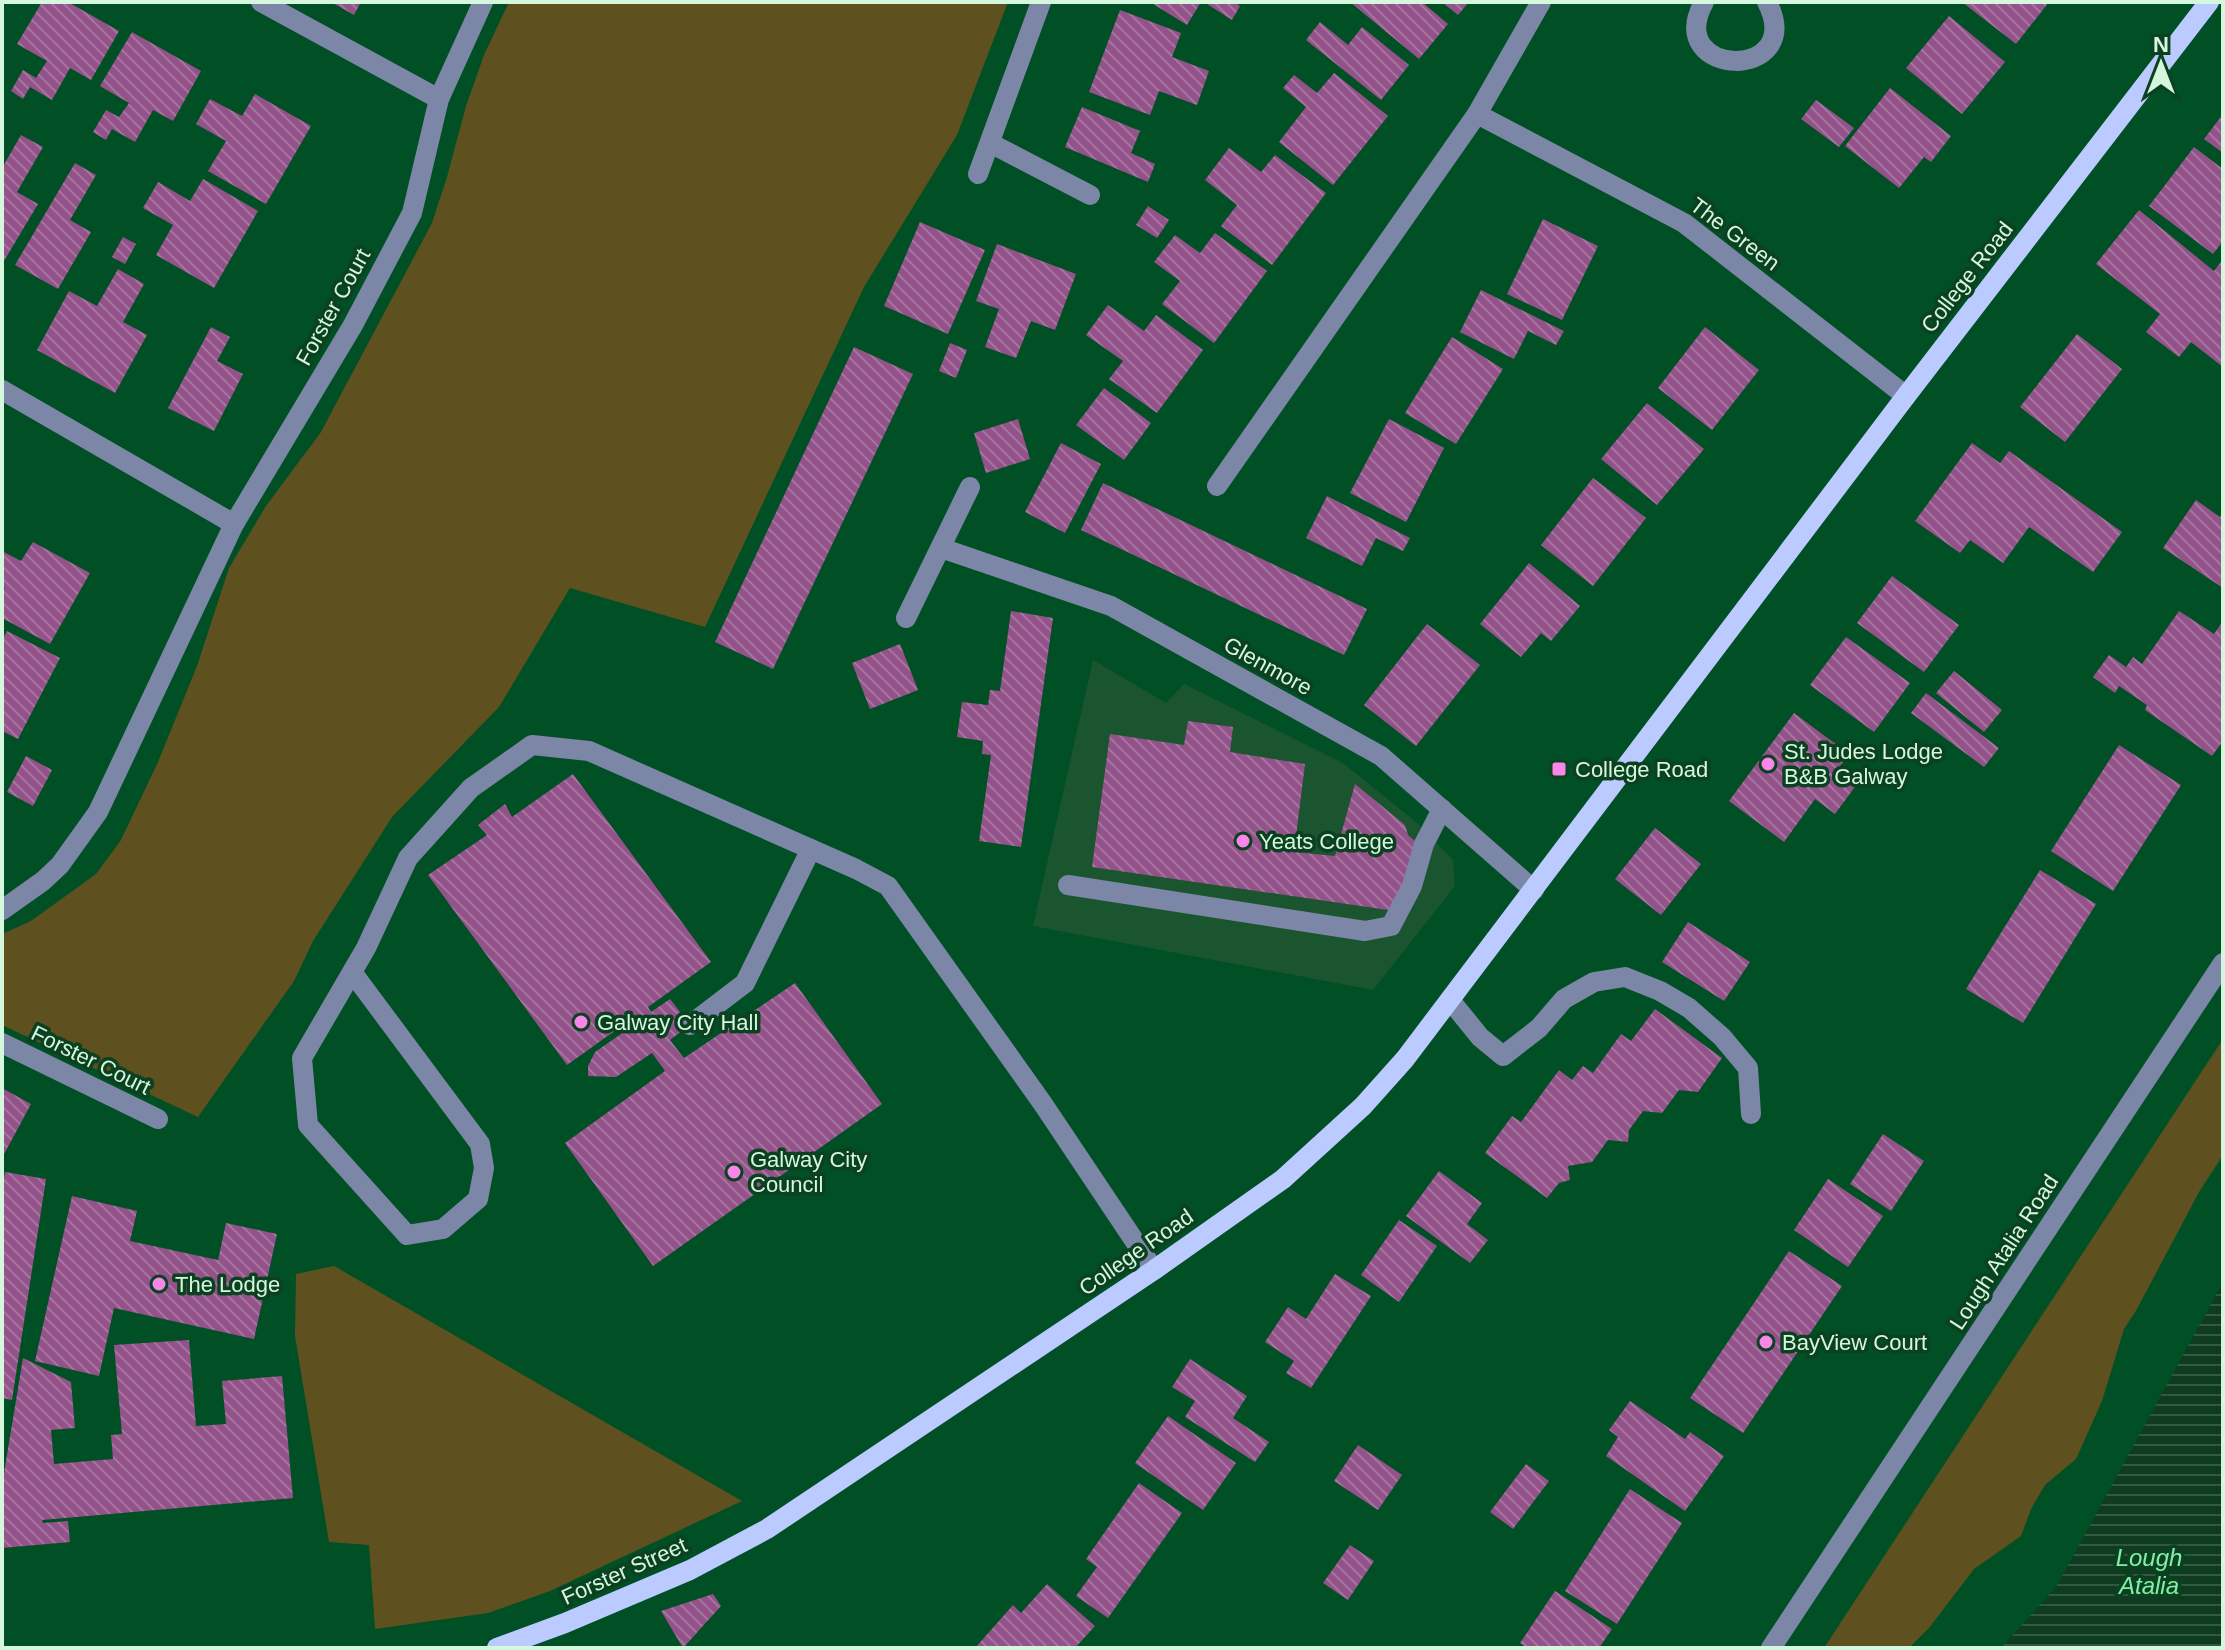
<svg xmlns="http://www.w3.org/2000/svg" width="2225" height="1650" font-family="Arial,sans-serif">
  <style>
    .built { fill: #1a5530 }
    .green { fill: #5f511f }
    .water { fill: url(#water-rules) }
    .building { fill: url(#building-back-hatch) }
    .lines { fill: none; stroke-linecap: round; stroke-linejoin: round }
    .minor { stroke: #7c86a6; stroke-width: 20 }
    .major { stroke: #bbcaff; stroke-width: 20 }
    .poi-dot { fill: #f987e9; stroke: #0b4121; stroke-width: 3 }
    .labels { text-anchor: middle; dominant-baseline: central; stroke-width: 7; stroke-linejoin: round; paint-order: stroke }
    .street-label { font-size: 22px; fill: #d5f7dd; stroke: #0b4121 }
    .poi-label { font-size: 22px; fill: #d5f7dd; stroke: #0b4121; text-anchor: start }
    .water-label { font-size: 24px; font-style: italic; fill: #83eea5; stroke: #0b4121 }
  </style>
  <defs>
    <pattern id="water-rules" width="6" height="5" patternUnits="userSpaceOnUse" patternTransform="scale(2)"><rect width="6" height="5" fill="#0f3b20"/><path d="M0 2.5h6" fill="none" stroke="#315840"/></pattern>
    <pattern id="building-back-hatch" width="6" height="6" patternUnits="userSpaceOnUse" patternTransform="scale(2)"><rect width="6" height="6" fill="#93528a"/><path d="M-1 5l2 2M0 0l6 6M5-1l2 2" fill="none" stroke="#a6749f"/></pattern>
  </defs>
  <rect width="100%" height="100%" fill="#004f25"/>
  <!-- built -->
  <path class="built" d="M1093,660L1166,703L1184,684L1343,763L1417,823L1453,860L1455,886L1373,990L1033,926Z"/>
  <!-- green -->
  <g class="green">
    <path d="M509,2H1008L957,135L864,287L705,627L570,588L499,707L392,817L313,941L294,981L198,1117L2,1025V934L31,921L96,874L121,840L158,762L197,666L229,568L266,506L321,432L432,223L447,177L466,106L484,55Z"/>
    <path d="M2223,1039V1155L2199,1192L2137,1309L2124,1329L2102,1401L2076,1459L2045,1485L2031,1509L2021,1536L1974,1569L1929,1628L1909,1648H1824Z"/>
    <path d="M334,1266L742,1501L550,1591L488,1613L375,1629L369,1545L329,1542L295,1336L296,1274Z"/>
  </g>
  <!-- water -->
  <path class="water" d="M2223,1282V1648H2001L2056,1587Z"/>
  <!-- building -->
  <g class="building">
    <path d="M42,2H68L119,31L91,80L70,68L52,100L30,87L23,99L11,91L23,70L36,78L47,61L17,44Z"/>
    <path d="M331,2H361L354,15Z"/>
    <path d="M1150,2H1201L1187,25Z"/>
    <path d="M1204,2H1234L1240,6L1232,20Z"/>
    <path d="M1350,2H1422L1448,24L1419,59Z"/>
    <path d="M1442,2H1469L1458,15Z"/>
    <path d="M1962,2H2049L2016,44Z"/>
    <path d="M1120,10L1181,33L1172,57L1209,71L1197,105L1159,91L1150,115L1089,92Z"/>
    <path d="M1949,16L2005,62L1962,114L1906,68Z"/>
    <path d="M1320,22L1348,45L1362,27L1409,65L1381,100L1306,40Z"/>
    <path d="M132,32L201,71L173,121L153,110L135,142L112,129L106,140L93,132L106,110L119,117L129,103L100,86Z"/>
    <path d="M1334,73L1388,116L1333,185L1279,142L1306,107L1283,88L1294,75L1317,93Z"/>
    <path d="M1890,88L1951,136L1931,162L1924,157L1899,188L1845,146Z"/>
    <path d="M255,94L311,126L266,204L208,171L226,141L196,124L210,99L242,116Z"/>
    <path d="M1816,100L1854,128L1839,147L1801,119Z"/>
    <path d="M1082,107L1140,131L1131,153L1155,164L1148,182L1065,147Z"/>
    <path d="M2223,114V153L2204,139Z"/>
    <path d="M21,135L43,147L17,192L38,204L4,261L2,260V168Z"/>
    <path d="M2194,147L2223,169V241L2213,254L2149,206Z"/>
    <path d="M1229,148L1261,172L1275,155L1326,193L1272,265L1221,226L1237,205L1205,180Z"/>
    <path d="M75,163L96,175L70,220L91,232L58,289L15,265Z"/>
    <path d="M203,179L258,211L214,288L156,255L173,225L143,208L158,182L190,201Z"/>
    <path d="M1148,206L1169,220L1157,238L1136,225Z"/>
    <path d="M2139,210L2214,271L2223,259V367L2191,342L2179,357L2146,332L2160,314L2096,264Z"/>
    <path d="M1543,219L1598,246L1562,320L1507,294Z"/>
    <path d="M920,222L985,250L948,334L884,306Z"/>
    <path d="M1215,233L1267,271L1214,343L1162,304L1180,281L1154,262L1175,235L1200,253Z"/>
    <path d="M123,237L136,244L125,264L112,257Z"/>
    <path d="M997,244L1076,274L1055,330L1031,321L1016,358L985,347L999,309L976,301Z"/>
    <path d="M118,269L144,284L123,322L147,335L115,393L37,350L69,291L97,306Z"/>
    <path d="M1481,290L1564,331L1556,345L1528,331L1514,359L1460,332Z"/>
    <path d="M1108,305L1144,331L1156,315L1203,350L1157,413L1109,379L1123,361L1086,335Z"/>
    <path d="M211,327L230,337L217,361L243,374L214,431L168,408Z"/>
    <path d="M1705,327L1759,370L1712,430L1658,388Z"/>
    <path d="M2077,334L2122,369L2065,442L2020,407Z"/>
    <path d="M1452,337L1503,369L1456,444L1405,413Z"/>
    <path d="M950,343L967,350L956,378L939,371Z"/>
    <path d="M854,347L913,374L773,669L715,642Z"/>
    <path d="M1104,388L1151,423L1124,460L1076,425Z"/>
    <path d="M1647,403L1704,449L1657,505L1601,459Z"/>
    <path d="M1018,419L1030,459L986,473L974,433Z"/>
    <path d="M1389,419L1444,448L1406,522L1350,493Z"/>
    <path d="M1061,443L1101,464L1065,533L1025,512Z"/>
    <path d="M1972,443L2000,463L2009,451L2122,532L2093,572L2029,527L2003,563L1970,540L1960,553L1915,521Z"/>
    <path d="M1593,478L1646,518L1593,586L1541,545Z"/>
    <path d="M1103,483L1367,609L1344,655L1081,530Z"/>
    <path d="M1327,496L1410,538L1403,551L1376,538L1362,566L1306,538Z"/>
    <path d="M2196,500L2220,517L2223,513V588L2163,548Z"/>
    <path d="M33,542L90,573L50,644L2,618V593L5,588L2,586V551L21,561Z"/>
    <path d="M1529,563L1580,606L1551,641L1541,633L1521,657L1480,624Z"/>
    <path d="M1892,576L1959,625L1924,672L1857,623Z"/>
    <path d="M1011,611L1053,618L1021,847L979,841L991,755L982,754L983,741L957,737L962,702L988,705L990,690L1000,691Z"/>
    <path d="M2179,611L2214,634L2223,621V741L2212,756L2145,710L2147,705L2119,686L2115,693L2093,677L2109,655L2126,667L2133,657L2142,664Z"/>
    <path d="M1427,624L1480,665L1416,746L1364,705Z"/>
    <path d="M7,631L60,658L18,739L2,731V640Z"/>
    <path d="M1846,637L1910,683L1874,732L1810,685Z"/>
    <path d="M900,644L918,690L870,709L852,663Z"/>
    <path d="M1954,671L2002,710L1984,732L1936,693Z"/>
    <path d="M1926,693L1999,748L1984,767L1911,713Z"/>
    <path d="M1794,713L1849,754L1837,770L1857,784L1835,814L1815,799L1784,842L1729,801Z"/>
    <path d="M1188,721L1233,727L1230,752L1305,764L1294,852L1335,856L1355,784L1405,825L1408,835L1416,842L1395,911L1092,867L1110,734L1184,745Z"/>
    <path d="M2119,745L2181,785L2113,891L2051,851Z"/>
    <path d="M26,756L52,770L33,806L7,792Z"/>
    <path d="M573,774L711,962L648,1007L651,1012L670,999L690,1025L670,1040L684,1058L795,983L882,1104L653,1266L565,1143L665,1071L652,1053L616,1077L588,1076V1066L595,1052L634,1025L630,1020L567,1065L428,875L487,835L478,825L505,804L512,817Z"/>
    <path d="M1655,828L1701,864L1661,915L1615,879Z"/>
    <path d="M2040,870L2096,904L2023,1023L1966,989Z"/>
    <path d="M1688,922L1750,962L1724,1001L1662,962Z"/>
    <path d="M1655,1009L1722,1058L1698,1092L1679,1090L1662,1113L1643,1111L1629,1130L1628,1142L1608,1140L1592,1162L1568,1166L1570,1180L1559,1183L1547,1198L1485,1153L1512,1116L1521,1122L1559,1070L1572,1080L1583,1066L1593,1073L1621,1034L1631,1041Z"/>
    <path d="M2,1088L31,1104L2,1158Z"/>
    <path d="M1883,1134L1924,1161L1891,1211L1850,1184Z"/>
    <path d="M1439,1171L1482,1203L1467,1224L1488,1240L1470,1263L1406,1216Z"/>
    <path d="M5,1172L46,1179L12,1400L2,1398V1189Z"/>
    <path d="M1828,1179L1883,1216L1848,1267L1794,1230Z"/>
    <path d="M72,1196L137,1211L130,1241L218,1260L226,1223L277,1234L254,1339L114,1308L99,1376L35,1361Z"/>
    <path d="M1399,1220L1437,1246L1399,1302L1361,1275Z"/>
    <path d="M1789,1251L1842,1286L1743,1433L1690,1398Z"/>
    <path d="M1335,1274L1371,1296L1311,1388L1286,1373L1294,1361L1265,1342L1288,1307L1306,1319Z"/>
    <path d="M189,1340L196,1426L226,1424L222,1381L282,1376L293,1498L42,1520L43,1523L68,1521L70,1542L2,1548V1485L23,1358L71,1382L75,1428L51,1430L54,1464L113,1459L111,1435L122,1434L114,1345Z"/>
    <path d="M1190,1359L1247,1396L1233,1418L1269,1442L1255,1462L1185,1417L1195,1401L1172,1387Z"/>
    <path d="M1630,1401L1685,1439L1690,1432L1724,1456L1685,1511L1606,1456L1618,1437L1609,1430Z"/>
    <path d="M1168,1416L1236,1463L1203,1510L1135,1463Z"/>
    <path d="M1358,1445L1402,1475L1378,1510L1334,1481Z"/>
    <path d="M1526,1464L1549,1481L1513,1529L1490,1512Z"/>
    <path d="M1139,1483L1182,1513L1108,1618L1076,1596L1097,1567L1086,1559Z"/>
    <path d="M1630,1489L1682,1523L1617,1624L1565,1591Z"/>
    <path d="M1350,1545L1374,1561L1348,1600L1323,1583Z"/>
    <path d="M1047,1584L1095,1626L1075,1648H975L1013,1605L1021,1613Z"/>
    <path d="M1555,1591L1612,1629L1599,1648H1527L1520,1643Z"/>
    <path d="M713,1594L721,1606L683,1648L661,1611Z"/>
  </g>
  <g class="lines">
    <!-- minor -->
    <g class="minor">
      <path d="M261,2L439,99"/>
      <path d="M1704,2C1662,79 1808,82 1767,2"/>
      <path d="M1477,114L1684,223L1906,396"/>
      <path d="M990,143L1090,195"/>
      <path d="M978,174L1041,2"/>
      <path d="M2,390L234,524"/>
      <path d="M1217,486L1477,114L1541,2"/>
      <path d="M941,548L1111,606L1381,756L1534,890"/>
      <path d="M906,618L970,487"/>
      <path d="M1068,885L1365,931L1391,926L1412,886L1424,844L1442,809"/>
      <path d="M2,910L43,881L60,865L98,812L234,524L353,325L412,213L439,99L483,2"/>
      <path d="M352,972L480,1144L484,1168L478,1199L443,1229L407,1235L308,1125L302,1058L366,948L408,858L471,788L532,745L589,751L856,869L888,886L1043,1104L1154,1270"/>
      <path d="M1450,1000L1480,1037L1503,1056L1539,1028L1564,999L1594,982L1625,977L1660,991L1689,1008L1722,1037L1748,1068L1751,1114"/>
      <path d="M690,1025L745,983L811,849"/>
      <path d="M2,1043L158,1119"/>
      <path d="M1771,1648L2223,963"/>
    </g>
    <!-- major -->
    <path class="major" d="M497,1648L565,1623L690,1570L767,1529L1154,1270L1283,1179L1363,1106L1405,1059L1906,396L2209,2"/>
  </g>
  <!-- markers -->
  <g class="poi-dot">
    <circle cx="1768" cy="764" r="8"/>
    <rect x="1551" y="761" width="16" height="16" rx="4"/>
    <circle cx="1243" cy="841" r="8"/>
    <circle cx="581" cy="1022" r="8"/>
    <circle cx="734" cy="1172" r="8"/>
    <circle cx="159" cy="1284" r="8"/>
    <circle cx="1766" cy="1342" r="8"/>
  </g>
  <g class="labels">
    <!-- street labels -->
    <g class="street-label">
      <text transform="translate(1735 234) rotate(37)">The Green</text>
      <text transform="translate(1967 277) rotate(-52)">College Road</text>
      <text transform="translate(333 307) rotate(-61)">Forster Court</text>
      <text transform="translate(1268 666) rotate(29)">Glenmore</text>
      <text transform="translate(91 1060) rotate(26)">Forster Court</text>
      <text transform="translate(1136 1252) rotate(-35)">College Road</text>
      <text transform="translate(2004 1252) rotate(-57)">Lough Atalia Road</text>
      <text transform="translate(624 1571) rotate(-24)">Forster Street</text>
    </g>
    <!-- poi labels -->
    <g class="poi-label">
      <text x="1784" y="751">St. Judes Lodge<tspan x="1784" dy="25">B&amp;B Galway</tspan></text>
      <text x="1575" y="769">College Road</text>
      <text x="1259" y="841">Yeats College</text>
      <text x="597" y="1022">Galway City Hall</text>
      <text x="750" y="1159">Galway City<tspan x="750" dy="25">Council</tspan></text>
      <text x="175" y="1284">The Lodge</text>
      <text x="1782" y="1342">BayView Court</text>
    </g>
    <!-- water labels -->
    <g class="water-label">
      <text x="2149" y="1557">Lough<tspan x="2149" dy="28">Atalia</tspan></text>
    </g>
  </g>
  <!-- border -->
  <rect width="2225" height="1650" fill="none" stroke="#d5f7dd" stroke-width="8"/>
  <!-- north arrow -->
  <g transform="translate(2161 64)" stroke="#0b4121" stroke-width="6" paint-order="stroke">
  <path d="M0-6L14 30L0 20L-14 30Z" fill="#d5f7dd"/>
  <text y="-12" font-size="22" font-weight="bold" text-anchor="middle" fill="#d5f7dd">N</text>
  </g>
</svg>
